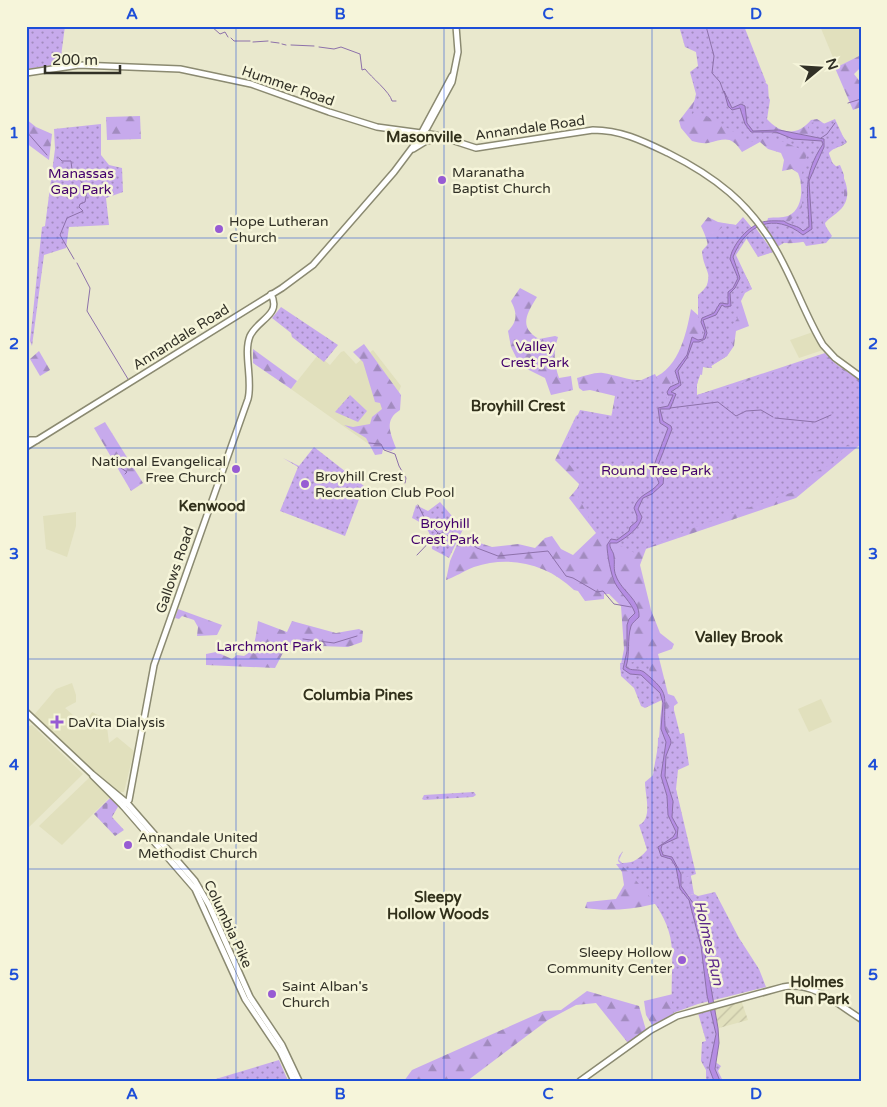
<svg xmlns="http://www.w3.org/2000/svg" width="887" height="1107" font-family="'Varela Round',sans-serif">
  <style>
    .built { fill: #e1e0bd }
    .industrial { fill: url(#industrial-furrows) }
    .forest { fill: url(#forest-firs) }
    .cemetery { fill: url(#cemetery-stones) }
    .park { fill: url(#park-dots) }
    .water { fill: #b58de3; stroke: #8d71aa }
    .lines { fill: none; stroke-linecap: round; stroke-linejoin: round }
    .stream { stroke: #8d71aa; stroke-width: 1 }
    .major-casing { stroke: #8b8a71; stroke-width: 8 }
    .major { stroke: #fff; stroke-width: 5 }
    .grid { fill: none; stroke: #1d4ed8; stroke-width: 1; stroke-opacity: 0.55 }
    .poi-dot { fill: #975bd3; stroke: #f6f5da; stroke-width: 2 }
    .labels { text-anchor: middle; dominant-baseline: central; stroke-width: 5; stroke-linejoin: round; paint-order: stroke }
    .street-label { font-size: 14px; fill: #313026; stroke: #f6f5da }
    .poi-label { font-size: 14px; fill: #313026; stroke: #f6f5da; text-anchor: start }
    .park-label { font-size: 14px; fill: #42006c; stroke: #f6f5da }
    .neighbourhood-label { font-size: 15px; font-weight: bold; fill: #31301b; stroke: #f6f5da }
    .water-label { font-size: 15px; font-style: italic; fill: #5c278a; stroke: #f6f5da }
    .neatline { fill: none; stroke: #1d4ed8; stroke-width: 2 }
    .grid-label { font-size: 16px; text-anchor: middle; font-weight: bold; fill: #1d4ed8 }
  </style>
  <defs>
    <pattern id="industrial-furrows" width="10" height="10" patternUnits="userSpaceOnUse" patternTransform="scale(1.25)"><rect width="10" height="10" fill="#e1e0bd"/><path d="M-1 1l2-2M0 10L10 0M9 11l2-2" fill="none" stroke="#c2c0a2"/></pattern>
    <pattern id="forest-firs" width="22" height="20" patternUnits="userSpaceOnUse" patternTransform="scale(1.25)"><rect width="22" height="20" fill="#c7aaec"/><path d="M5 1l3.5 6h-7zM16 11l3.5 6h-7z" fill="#a28bbf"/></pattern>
    <pattern id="cemetery-stones" width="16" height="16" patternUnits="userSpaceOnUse" patternTransform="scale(1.25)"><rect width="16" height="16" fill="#c7aaec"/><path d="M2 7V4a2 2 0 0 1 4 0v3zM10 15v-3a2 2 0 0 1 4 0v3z" fill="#a28bbf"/></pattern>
    <pattern id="park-dots" width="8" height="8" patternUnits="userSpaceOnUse" patternTransform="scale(1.25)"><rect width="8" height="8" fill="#c7aaec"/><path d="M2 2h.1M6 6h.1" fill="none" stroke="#a28bbf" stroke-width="1.8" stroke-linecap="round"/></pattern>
  </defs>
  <rect width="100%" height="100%" fill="#e9e8cd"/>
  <!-- built -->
  <g class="built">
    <path d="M820,26H861V55L837,67Z"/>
    <path d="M813,332L823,350L799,358L790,340Z"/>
    <path d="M373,350L401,386L377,450L291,389L318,355L330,365L341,352L344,351L356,364Z"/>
    <path d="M76,512V526L67,557L46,549L43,516Z"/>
    <path d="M72,683L76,695V702L65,708L84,725L92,712L102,717L101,724L107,727L109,743L117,737L134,751L124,792H119L80,759L34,715L56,689Z"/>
    <path d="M821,699L832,722L809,732L798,709Z"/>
    <path d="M32,725L83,774L26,830V727Z"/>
    <path d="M89,778H92L111,796L62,845L39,826Z"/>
  </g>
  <!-- industrial -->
  <path class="industrial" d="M741,1000L748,1020L719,1028L713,1008Z"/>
  <!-- forest -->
  <g class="forest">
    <path d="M743,37L754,55L761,78L768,85L769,102L766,118C780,134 797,137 811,120L817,119L842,135L847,142C840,149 828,147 827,159C843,168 856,195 840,210C835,215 829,218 825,223L827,234C813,240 800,244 784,243L767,222L768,218C775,217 782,218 788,216C804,209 803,185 798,173L792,169L782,171L784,160L781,153L768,149L760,142L742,152C731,135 725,139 708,143C703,144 697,142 692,141L681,128L679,121Z"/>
    <path d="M861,55V67L854,74L861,83V107L853,110L835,68Z"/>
    <path d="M140,116L141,139L107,140L106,117Z"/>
    <path d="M26,119L36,127L52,134L49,160L26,143Z"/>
    <path d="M708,217L718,222L736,225L743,217L752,228L755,227L773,252L758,256L747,238L736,255L752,289L745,293L741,301L749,326L736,331L734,346L727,356L711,366L712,368L703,367L702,375L699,374L696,390L697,395L825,353L836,364L861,381V444L796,498L646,549L640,565L651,610L660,633L674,644L672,649L658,654L668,694L674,696L678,703L674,706V778L694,894C656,904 624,914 585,908L587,902L616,899L624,885L622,872L616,864C630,864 638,861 647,850L641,827L651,818C647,784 659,757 660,724C660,712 664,704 660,693L624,674L620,669L624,649L621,606L609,594H604V599L585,601L578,591L574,590C547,564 510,555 474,567C464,571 455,577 446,580L450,561L459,540L468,539L492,547L518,544L535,548L545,538L552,536L561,549L573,555L596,533L569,498L580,485L555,460L576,416L584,411L611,418L615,396L590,390L583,391L579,388L577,378C585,376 595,372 603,373C616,375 633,382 646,380C678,374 686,335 691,309L699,316C708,284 717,258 701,226Z"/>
    <path d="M520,288L537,297C527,313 518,327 539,339L555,336L558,337C553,352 554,363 559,378L571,376L573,390L551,395L545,378L529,370L518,361L511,347L508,331C518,321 517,313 511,301Z"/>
    <path d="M364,344L401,395L400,410C384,420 390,432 396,448L391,451L383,449L382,454L375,455L366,438L344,425L353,427L370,424L372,417L382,409L380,403L375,402L363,362L353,352Z"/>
    <path d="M253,349L297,381L291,389L253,363Z"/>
    <path d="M39,351L50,370L40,376L30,359Z"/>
    <path d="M105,422L143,483L131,491L94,428Z"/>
    <path d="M178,609L222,625L217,635L197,636L198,627L194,620L182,616L179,619L175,618Z"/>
    <path d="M258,621L287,632L292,621L336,633L359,629L363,631L362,642L348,647L290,645L285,649L275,668L206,665V654L216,652L232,659L237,655L244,656C256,649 256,634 258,621Z"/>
    <path d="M587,991L639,1006L646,1030L628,1043L596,1003L576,1005L548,1020L467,1081H404L412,1070L544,1011L561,1010Z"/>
    <path d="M673,994V1015L652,1025L646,1015L644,1001Z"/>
  </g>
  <!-- cemetery -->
  <path class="cemetery" d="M111,797L119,805L112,817L124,830L115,836L94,814Z"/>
  <!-- park -->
  <g class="park">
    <path d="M26,26H65L60,64L26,69Z"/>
    <path d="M679,26H744L766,82L762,84L770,100L765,132L808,138V123L819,122L821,125L835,119L846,143L828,151L834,167L840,165L844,175V204L823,222L832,236L826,243L806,246L799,234L777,247L761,223H788L802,207V173L807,153C792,144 768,133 751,142L696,110L691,116L696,94L690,72L698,66L696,52L685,47Z"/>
    <path d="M101,124V155L109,165L122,168L123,192L106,198L109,225L69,227L66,248L44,255L32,346L30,341L42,227L45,226L55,149L54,129Z"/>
    <path d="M743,218L752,228H755L773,252L758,257L746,238L735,255L752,289L741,293L737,319L728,330L733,346L727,356L711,366L712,368L703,367L697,384V395L739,384L823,355L861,384V442L847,445L834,463L813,473L807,487L705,523L635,553L597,534L576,492L581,479L561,454L580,410L613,416L621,379L637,382L655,374L668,400L674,374L702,336V321L698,317V295C719,278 703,272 702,251L714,237L713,235L726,224L736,225Z"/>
    <path d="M281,307L338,345L324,362L292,337L291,333L272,318Z"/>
    <path d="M350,395L367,411L358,422L335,412Z"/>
    <path d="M314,447L364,486L345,536L280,511L298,467L283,458L299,466Z"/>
    <path d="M440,502L463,529L449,558L432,549C432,533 427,525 412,518L416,505L428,511Z"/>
    <path d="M647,658L652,684L658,689L662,700L645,708L641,706L634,688L621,676L620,663L626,664Z"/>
    <path d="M673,706L680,734L684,733L689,765L678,770L676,789L696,874L684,878L687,896L694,894L698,896L715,892L739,938L759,969L766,987L698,1004L673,1013C670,990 673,973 672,951C671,913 642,888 618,861L619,856L623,851L619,860L622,863L639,862L648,852L639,825C653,819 645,795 645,782L657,772L658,738L670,732L667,707Z"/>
    <path d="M474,792L476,795L473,797L424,800L422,799L424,795Z"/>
    <path d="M712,1009L718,1028L716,1029L714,1061L721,1066L718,1071L723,1081H706V1070L701,1061L702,1042L706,1041L698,1013Z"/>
    <path d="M279,1060L288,1081H209Z"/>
  </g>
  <!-- water -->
  <path class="water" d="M724,91L732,108L741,104L745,106L747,123L753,131L779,130L824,139V147L809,181L812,229L803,235C774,212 746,224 733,257L740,278L735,288L730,293L731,306L725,307L722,305L716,315L703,320L707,333L705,339L699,342H693L687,358L678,371L681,385L671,392L676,394L670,409H660L663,421L671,426L672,429L657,468L664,474L663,484L652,494L643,498L638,509L642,517C639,529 627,537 617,543H610C609,549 614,551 614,557C615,564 613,569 616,576C622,592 640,599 639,617C636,620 632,623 631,626C627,639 630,654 626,667C632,672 638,668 644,672C672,695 663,695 665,726C665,733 671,736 671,743L666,756L665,776L673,801L672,817L678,828L677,838L662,845L661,849L663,855L672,857L681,874V886L693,903L703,942L718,1028L719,1043L715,1069L720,1081H714L709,1068L716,1034L707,995L701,946L689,900L680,889L676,867L671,859L661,856L658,847L673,837L676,832L668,815L667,796L661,776L666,742L661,729L663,703L660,693L641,675L630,674L623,669L627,651V625L629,619L635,613C631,602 621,594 615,583C611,575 607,554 607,545L611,539L617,540L629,531L630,527L637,521V516L634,508C639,493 651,494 659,483L653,468L668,428L660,423L658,408L668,406L673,395H668L667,392L670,387L679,383L675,371L687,355L692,337L698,340L703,339L705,332L701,322L702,318L714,313L720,303L728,304V292L733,288L738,278L730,259C732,246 746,228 760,223C766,220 777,221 784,221C790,226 798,225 803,231L809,227C808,192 802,176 823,144L822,141L793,139L776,132H751L745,124L740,108L732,110L728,106Z"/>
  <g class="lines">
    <!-- stream -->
    <g class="stream">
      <path d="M211,26L220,34L225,32L228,37"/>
      <path d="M706,26L714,56L712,73L720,82L724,93"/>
      <path d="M231,38L234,41H250"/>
      <path d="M253,42L268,41"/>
      <path d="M271,42L279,43"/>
      <path d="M282,44L286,45"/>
      <path d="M291,45L314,46"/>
      <path d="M319,47L334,49L341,47L360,54L362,70L365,69C371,77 390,92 392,101H396"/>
      <path d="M848,103L861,99"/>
      <path d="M26,131L47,155"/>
      <path d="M821,138L827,134L835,123"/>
      <path d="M59,158L62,161H71L72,170L87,189"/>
      <path d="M74,259L60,235L67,218L83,211L79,207L80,204L85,202L87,191"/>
      <path d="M77,263L90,288L87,311L128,379"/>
      <path d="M670,408L718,402L736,416L746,411L761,410L773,417"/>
      <path d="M775,418L815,422L831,415"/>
      <path d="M369,443L381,444L384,450L395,454L399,466L406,478L405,483"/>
      <path d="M121,468L127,472L125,474"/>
      <path d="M418,505L426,521L438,533"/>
      <path d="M417,555L438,533L451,537H462L477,548L498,556L548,551L566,576L573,578L597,592L603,591L614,604L631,607"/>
      <path d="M303,639L334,643L357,636"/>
    </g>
    <defs>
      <g id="major">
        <path d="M26,73L79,65L180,69L251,84L329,112L377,127L436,135L476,148L593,130C621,130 643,141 668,153C714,176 750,203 776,250C794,281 805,315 823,345L835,358L861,377"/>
        <path d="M422,132L452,76"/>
        <path d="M413,149L426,141L442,138"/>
        <path d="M26,440H37"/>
        <path d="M26,447L282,288L313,265L394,172L427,128L452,82L458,52L456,26"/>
        <path d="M26,712L92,774L127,803L195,881L209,905L250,997L282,1045L299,1081"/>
        <path d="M93,776L123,806L195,889L245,999L280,1051L294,1081"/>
        <path d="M123,806L129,800L154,665L248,399C253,380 243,353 250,336C258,319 282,315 271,294"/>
        <path d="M580,1081L651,1030L677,1016L783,987C813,981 837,1004 861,1019"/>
      </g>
    </defs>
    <!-- major casing -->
    <use href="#major" class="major-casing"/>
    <!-- major -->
    <use href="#major" class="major"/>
  </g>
  <!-- grid -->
  <path class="grid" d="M236,26V1081M444,26V1081M652,26V1081M26,238H861M26,448H861M26,659H861M26,869H861"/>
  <!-- markers -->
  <g class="poi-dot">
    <circle cx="442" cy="180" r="5"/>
    <circle cx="219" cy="229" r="5"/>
    <circle cx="236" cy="469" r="5"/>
    <circle cx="305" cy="484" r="5"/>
    <path d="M54.5 714.5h5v5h5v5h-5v5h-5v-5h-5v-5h5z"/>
    <circle cx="128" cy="845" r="5"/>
    <circle cx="682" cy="960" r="5"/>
    <circle cx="272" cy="994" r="5"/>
  </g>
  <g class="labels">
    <!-- street labels -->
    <g class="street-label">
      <text transform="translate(288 86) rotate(19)">Hummer Road</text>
      <text transform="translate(530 128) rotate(-8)">Annandale Road</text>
      <text transform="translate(181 337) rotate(-32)">Annandale Road</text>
      <text transform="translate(175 570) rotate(-71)">Gallows Road</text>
      <text transform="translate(228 924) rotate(65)">Columbia Pike</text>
    </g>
    <!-- poi labels -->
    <g class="poi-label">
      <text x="452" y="172">Maranatha<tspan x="452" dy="16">Baptist Church</tspan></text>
      <text x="229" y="221">Hope Lutheran<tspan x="229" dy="16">Church</tspan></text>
      <text x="226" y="461" text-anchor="end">National Evangelical<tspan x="226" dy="16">Free Church</tspan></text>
      <text x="315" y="476">Broyhill Crest<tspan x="315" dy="16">Recreation Club Pool</tspan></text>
      <text x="68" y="722">DaVita Dialysis</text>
      <text x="138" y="837">Annandale United<tspan x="138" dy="16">Methodist Church</tspan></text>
      <text x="672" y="952" text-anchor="end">Sleepy Hollow<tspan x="672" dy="16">Community Center</tspan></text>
      <text x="282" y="986">Saint Alban's<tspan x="282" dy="16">Church</tspan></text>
    </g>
    <!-- park labels -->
    <g class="park-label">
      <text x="81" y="173">Manassas<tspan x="81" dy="16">Gap Park</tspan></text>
      <text x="535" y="346">Valley<tspan x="535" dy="16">Crest Park</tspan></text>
      <text x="656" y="470">Round Tree Park</text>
      <text x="445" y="523">Broyhill<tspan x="445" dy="16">Crest Park</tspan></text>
      <text x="269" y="646">Larchmont Park</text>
    </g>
    <!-- neighbourhood labels -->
    <g class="neighbourhood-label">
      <text x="424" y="137">Masonville</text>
      <text x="518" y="406">Broyhill Crest</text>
      <text x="212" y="506">Kenwood</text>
      <text x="739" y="637">Valley Brook</text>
      <text x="358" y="695">Columbia Pines</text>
      <text x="438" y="897">Sleepy<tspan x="438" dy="17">Hollow Woods</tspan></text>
      <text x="817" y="982">Holmes<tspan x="817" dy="17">Run Park</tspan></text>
    </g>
    <!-- water labels -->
    <g class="water-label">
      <text transform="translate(709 943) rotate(77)">Holmes Run</text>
    </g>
  </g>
  <!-- border -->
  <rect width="887" height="1107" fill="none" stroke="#f6f5da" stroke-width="55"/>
  <!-- north arrow -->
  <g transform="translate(820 68) rotate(72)" stroke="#f6f5da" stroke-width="4" paint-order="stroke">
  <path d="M0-4L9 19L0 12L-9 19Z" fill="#313026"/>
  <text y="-8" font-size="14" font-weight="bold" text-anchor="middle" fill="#313026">N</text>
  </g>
  <!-- scale -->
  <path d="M45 65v8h75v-8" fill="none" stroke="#313026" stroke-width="2.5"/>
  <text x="52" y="65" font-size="15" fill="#313026" stroke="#f6f5da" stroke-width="4" paint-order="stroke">200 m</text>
  <rect x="28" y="28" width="832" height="1052" class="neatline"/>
  <g class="grid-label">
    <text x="132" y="19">A</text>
    <text x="340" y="19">B</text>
    <text x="548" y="19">C</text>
    <text x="756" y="19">D</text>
    <text x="14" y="138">1</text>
    <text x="873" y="138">1</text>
    <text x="14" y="349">2</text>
    <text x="873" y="349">2</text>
    <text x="14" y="559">3</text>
    <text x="873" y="559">3</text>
    <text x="14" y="770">4</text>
    <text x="873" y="770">4</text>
    <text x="14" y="980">5</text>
    <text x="873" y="980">5</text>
    <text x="132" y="1099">A</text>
    <text x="340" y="1099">B</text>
    <text x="548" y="1099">C</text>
    <text x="756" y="1099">D</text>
  </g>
</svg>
